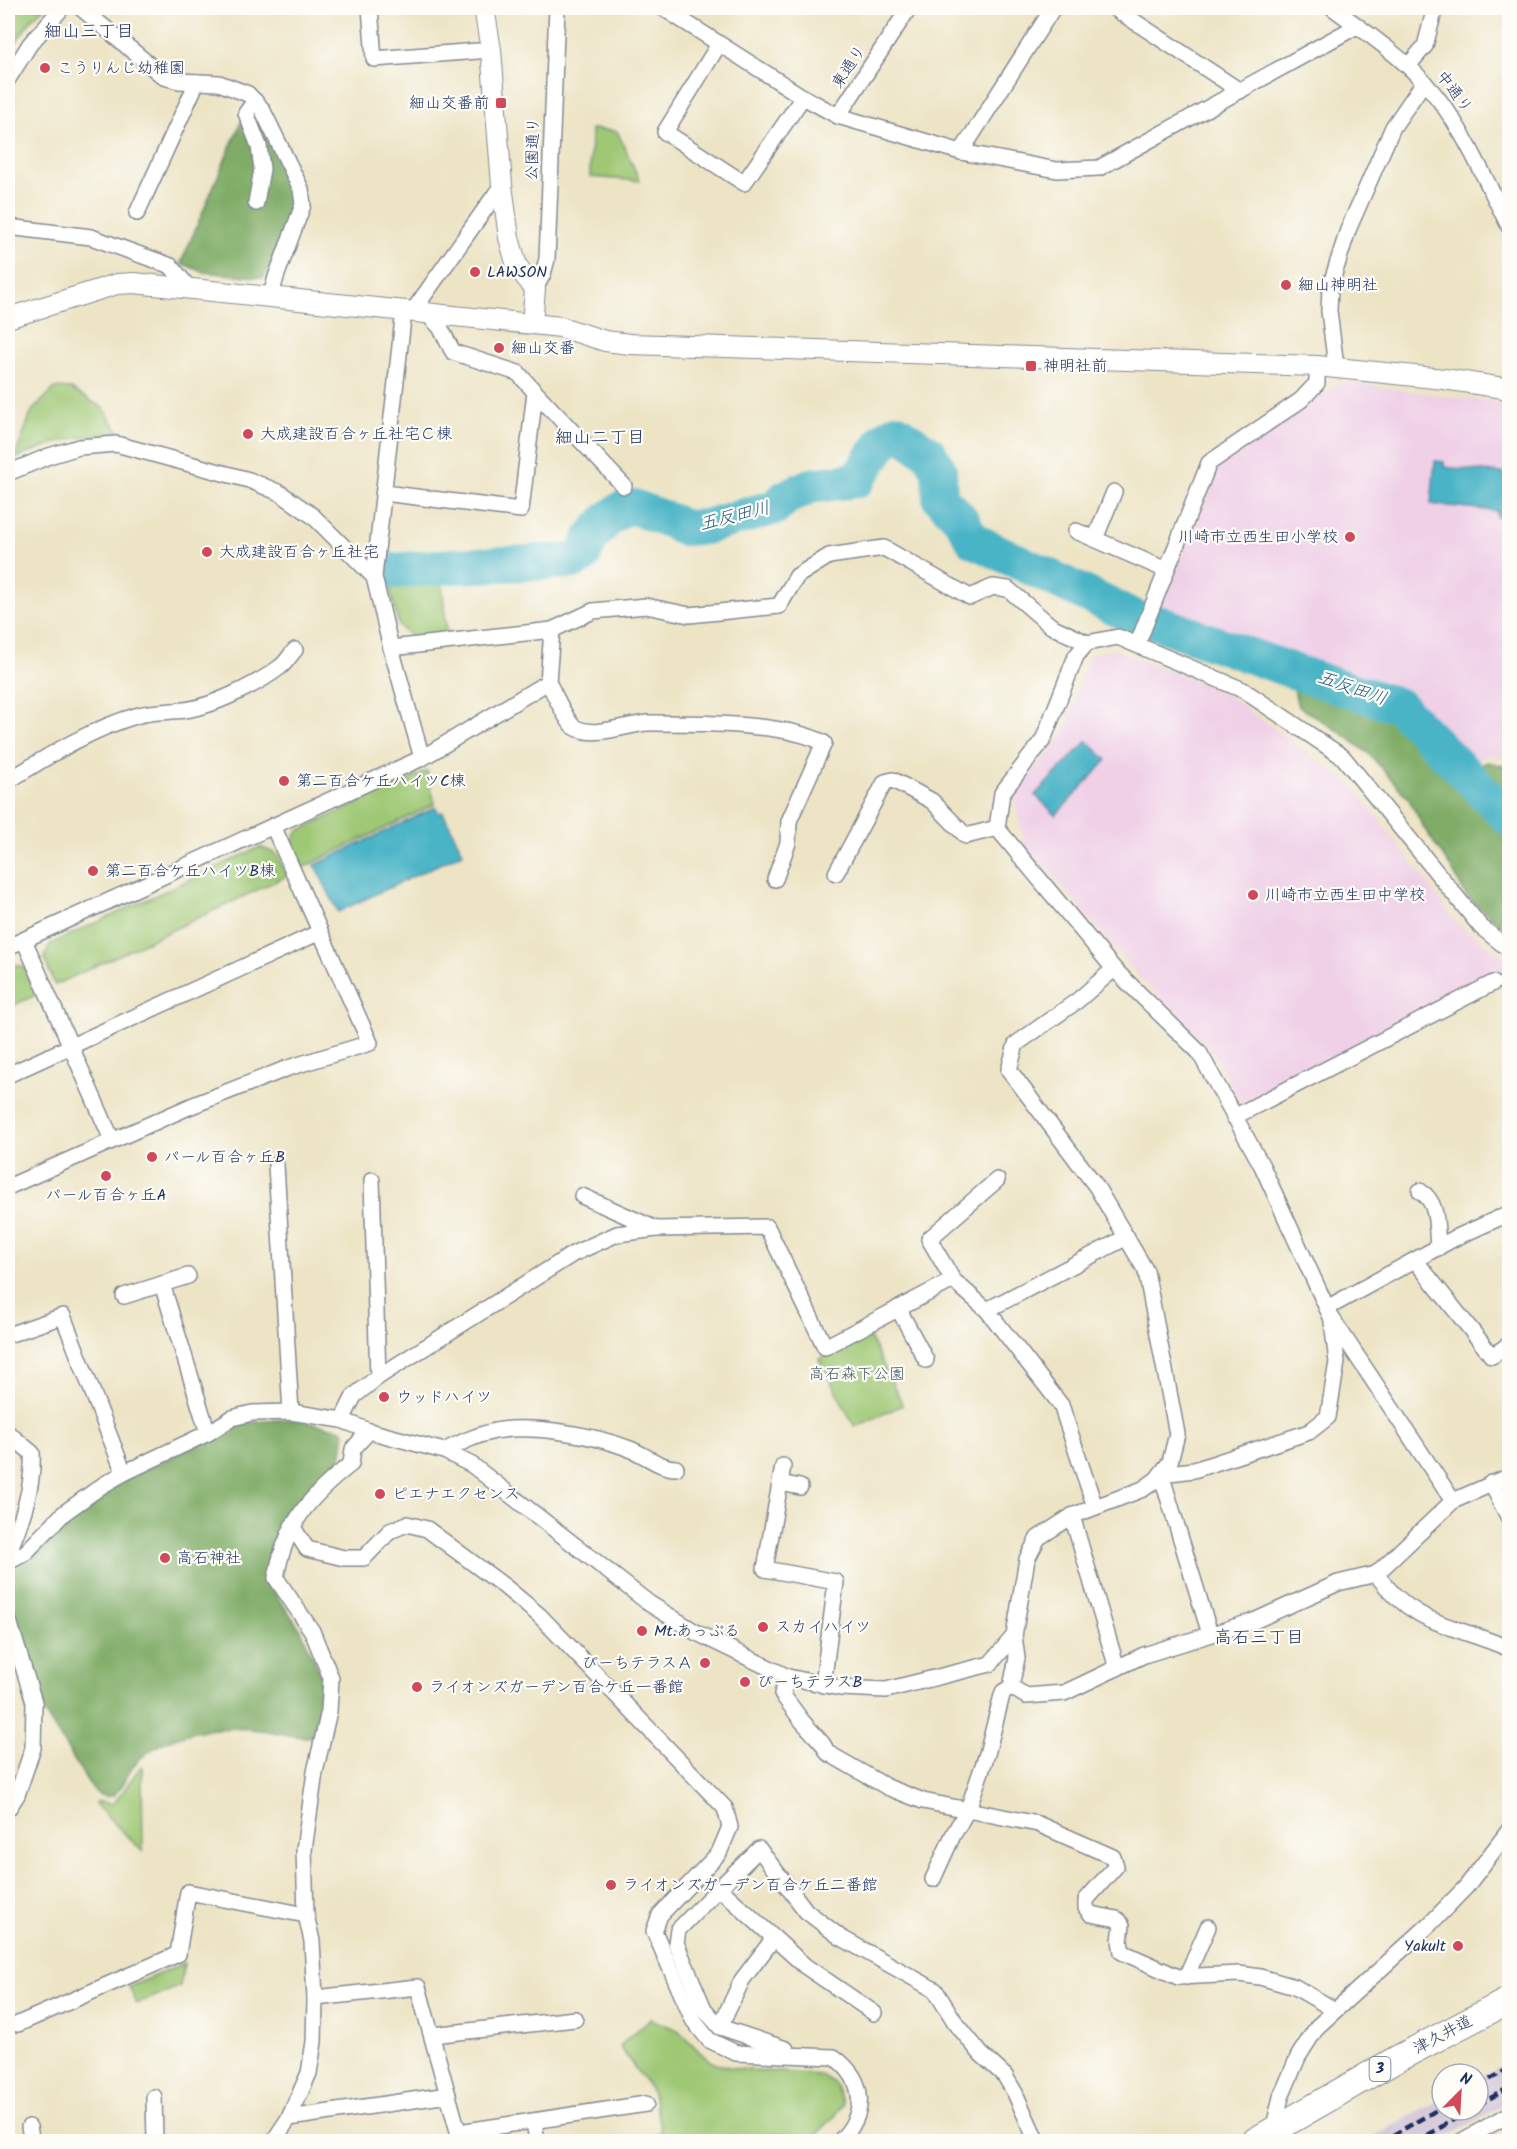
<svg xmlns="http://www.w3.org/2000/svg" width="1517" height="2149" font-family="Kalam,'Klee One',sans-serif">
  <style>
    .built { fill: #efd0e7 }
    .industrial { fill: #cdbed3 }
    .green { fill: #9fc874; stroke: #5d7c69; stroke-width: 1.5 }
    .forest { fill: #7fac66; stroke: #4d6e62; stroke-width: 1.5 }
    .water { fill: #49b4c6; stroke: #327292; stroke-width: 1.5 }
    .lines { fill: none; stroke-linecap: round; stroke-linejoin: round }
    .river { stroke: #49b4c6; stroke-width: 36 }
    .minor-casing { stroke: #848a92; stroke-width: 18 }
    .tertiary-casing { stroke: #848a92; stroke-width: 22 }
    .primary-casing { stroke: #848a92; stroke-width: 28 }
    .minor { stroke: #fff; stroke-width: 15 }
    .tertiary { stroke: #fff; stroke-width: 20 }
    .primary { stroke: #fff; stroke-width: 26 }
    .rail { stroke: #1b2f5e; stroke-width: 4.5; stroke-dasharray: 9 4.5; stroke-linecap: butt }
    .poi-dot { fill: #d1495b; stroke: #fdfcf7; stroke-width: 2 }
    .labels { text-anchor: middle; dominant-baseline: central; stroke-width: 4.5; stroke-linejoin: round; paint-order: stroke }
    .shield { fill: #fdfcf7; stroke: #5f6c8c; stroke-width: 1.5 }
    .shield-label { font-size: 15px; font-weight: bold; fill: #1b2f5e }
    .street-label { font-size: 16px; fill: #1b2f5e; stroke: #fdfcf7 }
    .poi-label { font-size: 16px; fill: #1b2f5e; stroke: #fdfcf7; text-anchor: start }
    .park-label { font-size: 16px; fill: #435d65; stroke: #fdfcf7 }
    .neighbourhood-label { font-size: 18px; fill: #1b2f5e; stroke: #fdfcf7 }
    .water-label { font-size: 18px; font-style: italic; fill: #2b5e82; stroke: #fdfcf7 }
  </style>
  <rect width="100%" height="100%" fill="#fdfcf7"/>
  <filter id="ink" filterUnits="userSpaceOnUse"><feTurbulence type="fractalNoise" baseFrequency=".0167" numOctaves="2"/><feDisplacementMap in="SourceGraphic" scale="12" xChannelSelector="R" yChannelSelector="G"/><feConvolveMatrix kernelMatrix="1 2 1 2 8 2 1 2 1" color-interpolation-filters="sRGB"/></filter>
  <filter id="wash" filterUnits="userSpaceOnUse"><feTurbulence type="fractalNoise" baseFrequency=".008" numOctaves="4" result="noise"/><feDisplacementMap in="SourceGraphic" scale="24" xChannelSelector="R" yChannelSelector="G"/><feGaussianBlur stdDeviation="1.35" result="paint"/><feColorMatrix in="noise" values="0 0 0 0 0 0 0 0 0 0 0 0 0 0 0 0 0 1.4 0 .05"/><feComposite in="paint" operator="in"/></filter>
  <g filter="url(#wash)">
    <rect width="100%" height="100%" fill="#ede4c5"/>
    <!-- built -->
    <g class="built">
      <path d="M1341,382L1492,402L1509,406V761L1491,754L1470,762L1391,688L1297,659L1161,607L1219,467Z"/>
      <path d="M1114,649L1215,689L1230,697L1355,787L1458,924L1509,959V968L1242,1105L1208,1045L1141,979L1045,866L1026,851L1013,792L1063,734L1089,655Z"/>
    </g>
    <!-- industrial -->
    <path class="industrial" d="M1509,2061V2101L1461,2129L1437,2141H1365L1442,2099V2110H1478V2079Z"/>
    <!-- green -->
    <g class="green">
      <path d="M8,8H44L32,19L8,53Z"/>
      <path d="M591,129L617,131L640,181L590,177Z"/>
      <path d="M55,388L71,389L103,408L122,436C82,432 49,444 14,459L32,411Z"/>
      <path d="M441,575L447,635L413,638L399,626L391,593L390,579Z"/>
      <path d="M427,771L435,804L302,868L291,845L298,831Z"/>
      <path d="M260,847L277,854L287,876L55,985L44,958L50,944Z"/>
      <path d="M10,964L24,967L36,995L8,1008V965Z"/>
      <path d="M868,1334L903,1405L855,1427L819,1359Z"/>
      <path d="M142,1766L143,1852L95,1804L96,1801L112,1804C125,1793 130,1778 142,1766Z"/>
      <path d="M184,1963L180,1986L137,2004L129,1987Z"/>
      <path d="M650,2019L678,2030L708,2060L716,2064L738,2069L821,2075L835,2084L843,2104L836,2115L810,2141H650L651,2137L661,2131L653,2093L619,2046Z"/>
    </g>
    <!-- forest -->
    <g class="forest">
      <path d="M252,111L293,193C296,216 274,256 264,278L203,272L181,263L244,115L254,146L261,199Z"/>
      <path d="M1305,668L1379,693L1387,694L1468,769L1488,762L1509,767V932L1466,896L1450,866L1424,828L1408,798L1369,754L1337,730L1298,706C1292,687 1293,683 1305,668Z"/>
      <path d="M290,1419L341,1429L345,1433L341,1459C315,1481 276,1520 268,1555C266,1562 265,1570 264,1578L301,1630L323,1680V1708L315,1736C296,1739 280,1732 260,1730C219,1725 174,1730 141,1758C129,1768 125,1784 114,1795C105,1798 99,1796 93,1790L44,1712L8,1593V1573L15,1563L58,1523L122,1481L237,1425L254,1422Z"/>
    </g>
    <!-- water -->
    <g class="water">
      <path d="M1435,461L1444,462V467L1509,474L1505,518L1497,517V511L1431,504Z"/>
      <path d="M1087,741L1107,760L1056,815L1035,795Z"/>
      <path d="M436,807L439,813L443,812L463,853L338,912L315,865Z"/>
    </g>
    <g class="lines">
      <!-- river -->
      <g class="river">
        <path d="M393,571L452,566L574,561L583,556L592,537L609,518L622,509L634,507L673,522L683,528L705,527L776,507L785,498L810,486L857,480L885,439L896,431L929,453L939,470L940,498L960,518L973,540L1138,619"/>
        <path d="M1155,622L1318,680L1399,706L1510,819"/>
      </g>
    </g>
  </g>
  <g filter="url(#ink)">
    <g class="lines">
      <defs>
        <g id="minor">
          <path d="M81,8L164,77L179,81L219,83L248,94L262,109L301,189L303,205L276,277L271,296"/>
          <path d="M370,8L374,59L491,50"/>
          <path d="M663,8L803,97L838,116L961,152L1057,170L1099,168L1357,26"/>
          <path d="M1114,8L1240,91"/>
          <path d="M1333,8C1364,31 1397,53 1423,81C1462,122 1484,178 1510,228"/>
          <path d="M719,44L665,132L744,183L803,97"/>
          <path d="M1408,66L1425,46L1435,8"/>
          <path d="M8,79L30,44L62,8"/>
          <path d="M255,101L246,113L259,146L262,169L256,203"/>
          <path d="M838,116L909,8"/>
          <path d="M961,152L1053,8"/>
          <path d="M137,213L197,82"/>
          <path d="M8,227L91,237L171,266L188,287"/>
          <path d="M535,289L543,274L547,259L557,8"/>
          <path d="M404,310L374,577L391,648L422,758"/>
          <path d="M413,311L502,185"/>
          <path d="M1336,367L1329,311L1330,287L1348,230L1393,127L1424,82"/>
          <path d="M535,392L624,486"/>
          <path d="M8,473L49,456L79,447L116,444L249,480L280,493L313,516L374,577"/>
          <path d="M384,493L521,510L535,392L518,373L453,352L440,327L425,312"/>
          <path d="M1076,531L1166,570"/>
          <path d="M1095,539L1114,492"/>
          <path d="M1137,645L1209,463L1301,400L1317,383V366"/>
          <path d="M391,648L552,630L593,611L646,606L689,615L779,606L797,576L829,556L884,548L970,597L993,587L1008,589L1051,626L1087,643"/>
          <path d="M548,682C553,691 566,720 573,726C591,740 627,724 648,723C694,723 785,722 824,743L789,821L788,843L775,879"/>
          <path d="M8,781C48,756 92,728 139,715C153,711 169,712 184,710C212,707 258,684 280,667C286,663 290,655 295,650"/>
          <path d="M836,873L885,782L893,780L932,801L966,836L997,828"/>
          <path d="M24,940L112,1140"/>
          <path d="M8,947L422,758L548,682L552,630"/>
          <path d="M8,1075L320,932"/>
          <path d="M1234,1117L1493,983"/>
          <path d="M276,1165L291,1412"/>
          <path d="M372,1180L378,1377"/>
          <path d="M997,1180L929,1239L953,1280L987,1310L1061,1405L1095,1507"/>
          <path d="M8,1187L191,1106L288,1068L370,1043L273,826"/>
          <path d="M1420,1191C1439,1202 1436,1227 1438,1248"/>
          <path d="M582,1196L656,1229"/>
          <path d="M1415,1260L1492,1356L1510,1344"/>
          <path d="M162,1284L208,1433"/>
          <path d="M124,1296L188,1276"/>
          <path d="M898,1308L926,1360"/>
          <path d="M1327,1308L1455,1238L1510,1213"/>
          <path d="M987,1310L1127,1237"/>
          <path d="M8,1335L63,1316L124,1473"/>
          <path d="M342,1420L354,1396L378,1377L573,1254L617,1234L656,1229L767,1227L825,1347L953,1280"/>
          <path d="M8,1433L32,1453C34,1488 21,1522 8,1554"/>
          <path d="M444,1451C460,1443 476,1435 495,1431C533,1424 594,1435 630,1449C646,1455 659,1468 676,1468"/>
          <path d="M783,1466L765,1569L836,1582L823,1685"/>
          <path d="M780,1483L800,1487"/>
          <path d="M1491,1483L1510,1520"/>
          <path d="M1453,1501L1331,1317L1262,1166L1199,1052L1114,969L997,828L1002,793L1043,740L1076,656L1087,643L1118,637L1243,690L1343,757L1481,927L1510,950"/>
          <path d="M1072,1516L1117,1668"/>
          <path d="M292,1526L307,1549L344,1558H364L390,1531L407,1524L427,1529L504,1586L539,1615L725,1808L730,1827L719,1853L660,1915L654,1931L693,2020L709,2040L736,2053L834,2057C867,2081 867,2114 839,2142"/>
          <path d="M8,1562L25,1553L64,1513L103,1485L124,1473L208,1433L232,1418L252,1413L291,1412L342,1420L369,1431L444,1451L472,1465L650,1604L697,1633L788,1677L840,1688L886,1690L990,1664L1014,1636L1027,1559L1038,1538L1072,1516L1143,1489L1156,1480L1170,1462L1177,1434L1146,1271L1096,1186L1009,1070L1016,1044L1077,1001L1114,969"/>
          <path d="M1376,1574C1416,1628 1454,1624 1510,1649"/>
          <path d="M8,1618L34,1702L33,1748L17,1795L8,1809"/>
          <path d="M1210,1634L1161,1474L1194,1470L1309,1432L1328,1417L1337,1362L1332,1322"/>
          <path d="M788,1677L782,1694L802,1721L822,1743L828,1753L887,1787L923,1801L1038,1824L1113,1857L1116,1866L1086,1900V1908L1091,1914L1117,1919L1122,1925L1120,1941L1122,1952L1178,1977L1239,1974L1260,1977L1295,1987L1333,2009"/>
          <path d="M1011,1687L1026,1696L1064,1693L1144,1655L1254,1621L1338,1583L1376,1574L1453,1501L1510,1476"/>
          <path d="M933,1879L953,1835L968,1809L987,1754L1001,1699L1003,1692L1011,1687L1017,1658L1014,1636"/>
          <path d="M719,1888L759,1849L806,1911L840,1937L935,1990L955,2022L981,2054L1005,2076L1015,2093L1037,2142"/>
          <path d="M1186,1977L1208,1927"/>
          <path d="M315,1998L418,1987L461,2142"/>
          <path d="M18,2024L178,1954L188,1892L306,1915"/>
          <path d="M720,2027L742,1980L774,1938"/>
          <path d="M432,2035L575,2019"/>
          <path d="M786,2049L720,2027L704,2009L676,1943L678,1930L719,1888L805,1966L874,2013"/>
          <path d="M154,2097L155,2142"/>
          <path d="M289,2118L448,2095"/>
          <path d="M534,2121L537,2142"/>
          <path d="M29,2127L32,2142"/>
          <path d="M1273,2131L1281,2097L1298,2057L1317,2027L1429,1925L1466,1887L1510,1829"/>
          <path d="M459,2132L646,2104"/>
          <path d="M273,2142L289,2118L309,2073L314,2042L315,1998L312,1941L306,1915L304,1850L315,1772L329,1711L331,1678L312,1631L276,1578C285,1524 309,1497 351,1464L353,1449L369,1431"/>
          <path d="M1460,2142L1510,2114"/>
        </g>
        <g id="tertiary">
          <path d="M484,8L491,50L502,185L509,238L517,266L535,289L532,324"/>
          <path d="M8,318L117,284L134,283L561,327L605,341L630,344L1317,366L1444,379L1510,389"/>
        </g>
        <path id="primary" d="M1253,2142L1397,2059L1510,2000"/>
      </defs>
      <!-- minor casing -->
      <use href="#minor" class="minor-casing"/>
      <!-- tertiary casing -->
      <use href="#tertiary" class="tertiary-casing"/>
      <!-- primary casing -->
      <use href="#primary" class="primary-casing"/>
      <!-- minor -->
      <use href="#minor" class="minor"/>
      <!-- tertiary -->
      <use href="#tertiary" class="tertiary"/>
      <!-- primary -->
      <use href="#primary" class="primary"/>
      <!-- rail -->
      <g class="rail">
        <path d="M1478,2086L1510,2068"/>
        <path d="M1478,2105L1510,2087"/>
        <path d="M1381,2142L1442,2107"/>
        <path d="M1416,2142L1470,2110"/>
      </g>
    </g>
  </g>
  <!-- markers -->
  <g class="poi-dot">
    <circle cx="45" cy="68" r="6"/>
    <rect x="495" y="97" width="12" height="12" rx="3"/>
    <circle cx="475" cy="272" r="6"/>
    <circle cx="1286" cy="285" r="6"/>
    <circle cx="499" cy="348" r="6"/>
    <rect x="1025" y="360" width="12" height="12" rx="3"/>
    <circle cx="248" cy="434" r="6"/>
    <circle cx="1350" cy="537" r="6"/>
    <circle cx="207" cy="552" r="6"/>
    <circle cx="284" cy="781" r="6"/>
    <circle cx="93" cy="871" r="6"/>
    <circle cx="1253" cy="895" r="6"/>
    <circle cx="152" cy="1157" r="6"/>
    <circle cx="106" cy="1176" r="6"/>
    <circle cx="384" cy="1397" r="6"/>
    <circle cx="380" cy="1494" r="6"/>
    <circle cx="165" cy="1558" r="6"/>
    <circle cx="763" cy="1627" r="6"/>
    <circle cx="642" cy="1631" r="6"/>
    <circle cx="705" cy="1663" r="6"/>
    <circle cx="745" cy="1682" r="6"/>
    <circle cx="417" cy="1687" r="6"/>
    <circle cx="611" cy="1885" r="6"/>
    <circle cx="1458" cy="1946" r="6"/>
  </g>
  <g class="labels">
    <!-- shield labels -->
    <rect class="shield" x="1369.5" y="2057" width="21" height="24" rx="4.5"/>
    <g class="shield-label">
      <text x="1380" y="2069">3</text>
    </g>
    <!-- street labels -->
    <g class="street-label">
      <text transform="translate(849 67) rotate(-57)">東通り</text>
      <text transform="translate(1454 92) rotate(53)">中通り</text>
      <text transform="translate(533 149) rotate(-88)">公園通り</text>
      <text transform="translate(1443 2035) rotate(-28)">津久井道</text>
    </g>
    <!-- poi labels -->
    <g class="poi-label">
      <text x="57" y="68">こうりんじ幼稚園</text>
      <text x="489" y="103" text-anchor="end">細山交番前</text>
      <text x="487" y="272">LAWSON</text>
      <text x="1298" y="285">細山神明社</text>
      <text x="511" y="348">細山交番</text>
      <text x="1043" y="366">神明社前</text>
      <text x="260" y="434">大成建設百合ヶ丘社宅Ｃ棟</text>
      <text x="1338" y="537" text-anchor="end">川崎市立西生田小学校</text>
      <text x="219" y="552">大成建設百合ヶ丘社宅</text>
      <text x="296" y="781">第二百合ケ丘ハイツC棟</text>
      <text x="105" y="871">第二百合ケ丘ハイツB棟</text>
      <text x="1265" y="895">川崎市立西生田中学校</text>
      <text x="164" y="1157">パール百合ヶ丘B</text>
      <text x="106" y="1195" text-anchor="middle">パール百合ヶ丘A</text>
      <text x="396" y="1397">ウッドハイツ</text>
      <text x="392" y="1494">ピエナエクセンス</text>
      <text x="177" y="1558">高石神社</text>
      <text x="775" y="1627">スカイハイツ</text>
      <text x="654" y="1631">Mt.あっぷる</text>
      <text x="693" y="1663" text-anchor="end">ぴーちテラスＡ</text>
      <text x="757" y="1682">ぴーちテラスB</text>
      <text x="429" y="1687">ライオンズガーデン百合ケ丘一番館</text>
      <text x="623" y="1885">ライオンズガーデン百合ケ丘二番館</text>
      <text x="1446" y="1946" text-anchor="end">Yakult</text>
    </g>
    <!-- park labels -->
    <g class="park-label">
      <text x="857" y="1374">高石森下公園</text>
    </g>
    <!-- neighbourhood labels -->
    <g class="neighbourhood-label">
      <text x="89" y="32">細山三丁目</text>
      <text x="600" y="438">細山二丁目</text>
      <text x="1259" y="1638">高石三丁目</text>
    </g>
    <!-- water labels -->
    <g class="water-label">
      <text transform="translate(735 517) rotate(-14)">五反田川</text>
      <text transform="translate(1352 689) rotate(19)">五反田川</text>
    </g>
  </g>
  <!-- margin -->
  <rect width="1517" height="2149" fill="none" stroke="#fdfcf7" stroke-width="30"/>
  <!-- north arrow -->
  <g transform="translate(1460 2092) rotate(24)"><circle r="28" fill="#fdfcf7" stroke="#a3aaba" stroke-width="1.5"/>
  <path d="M0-4.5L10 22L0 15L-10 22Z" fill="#d1495b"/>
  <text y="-9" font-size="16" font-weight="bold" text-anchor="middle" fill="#1b2f5e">N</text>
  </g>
</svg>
